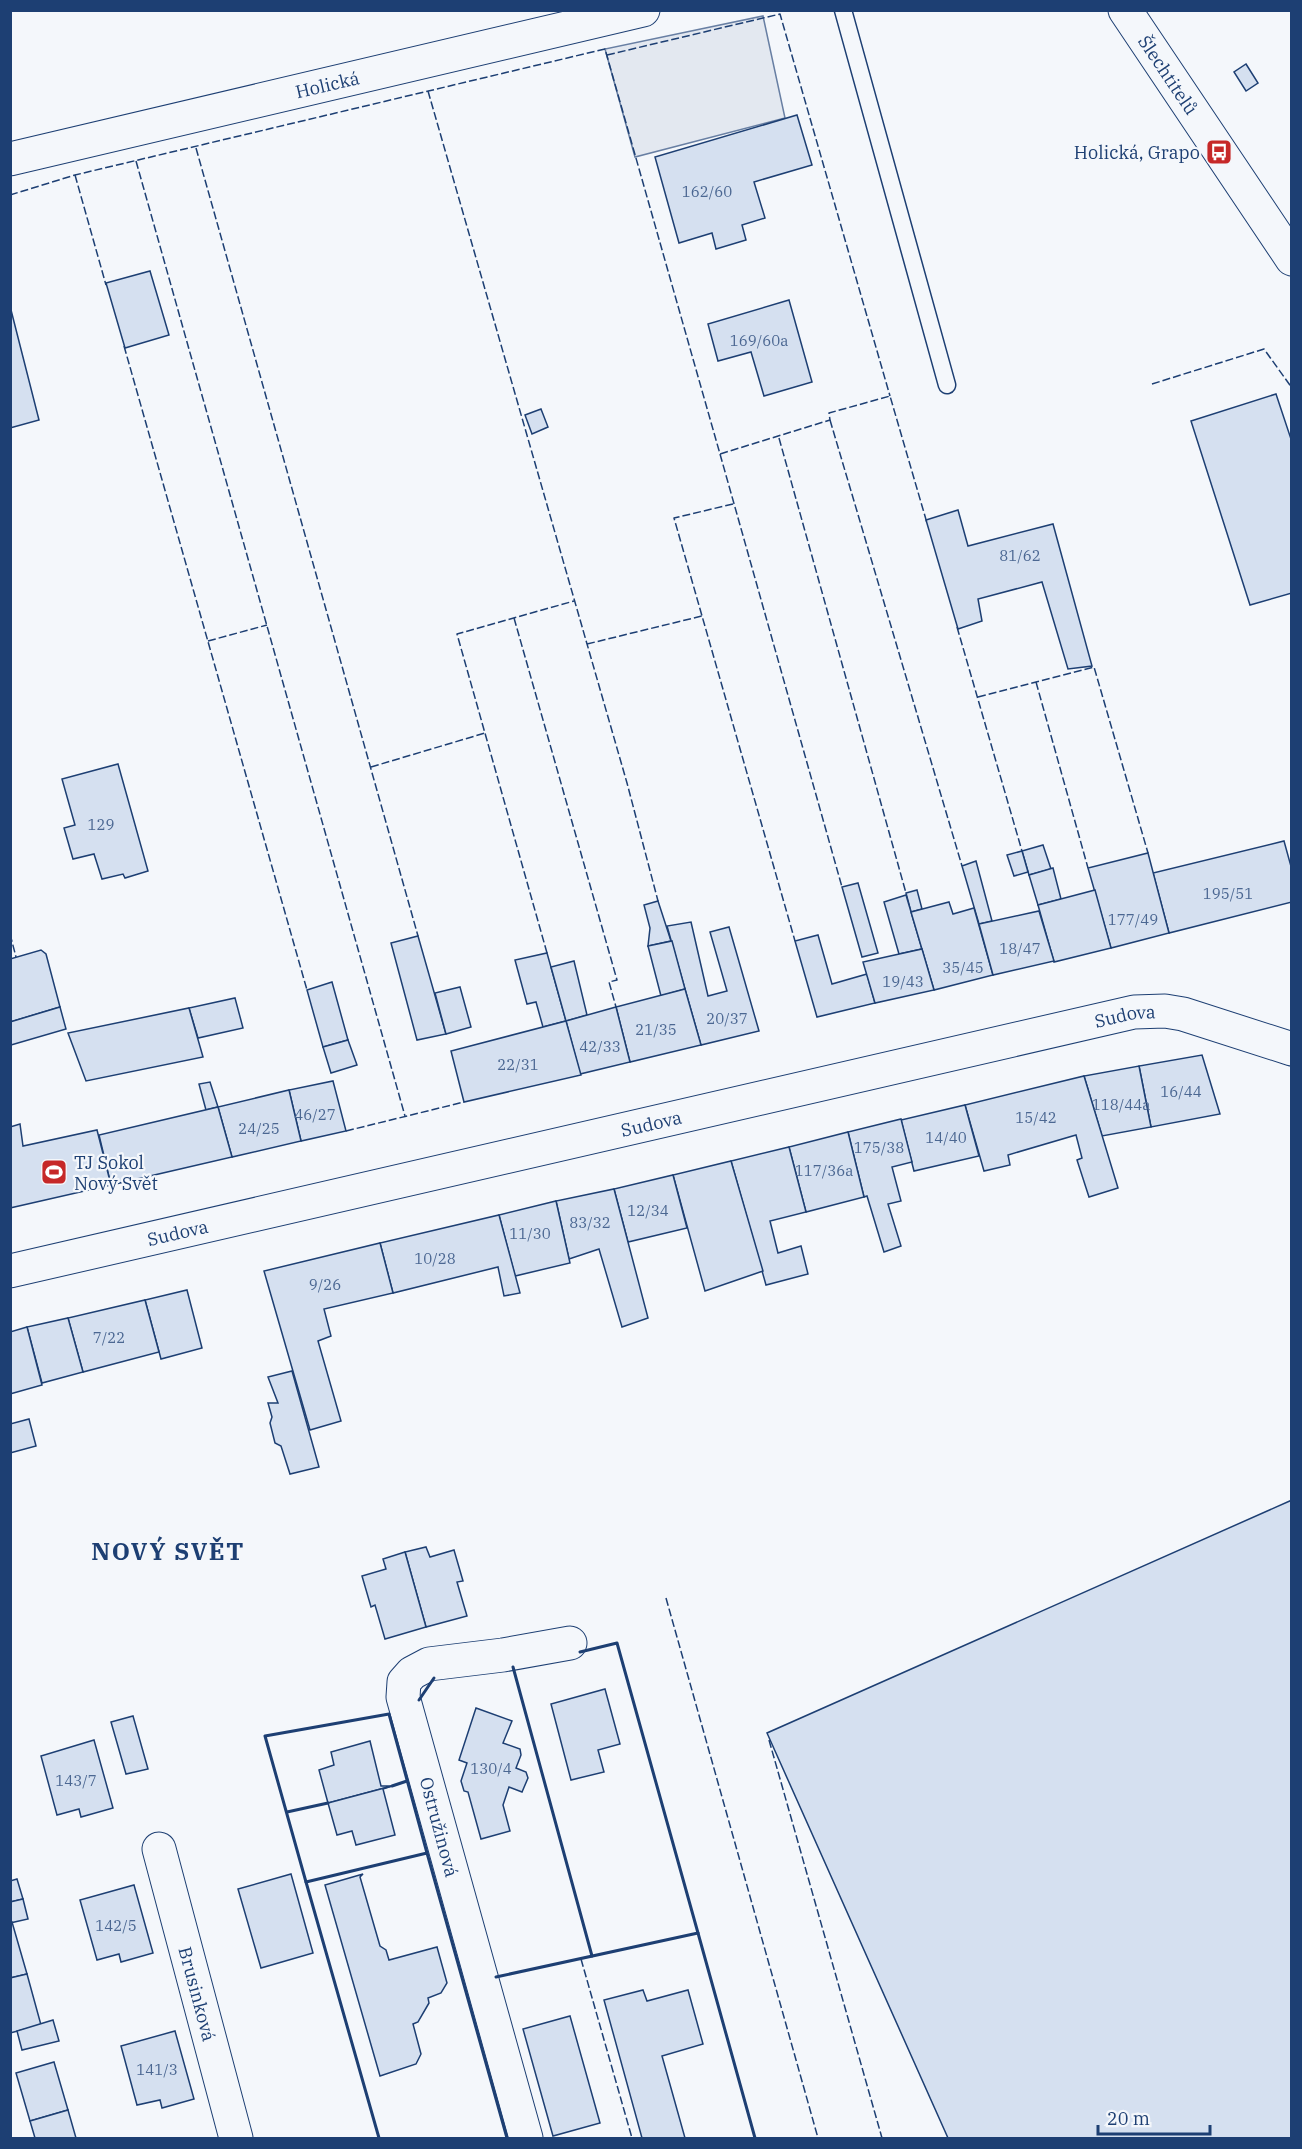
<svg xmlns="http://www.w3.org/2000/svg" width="1302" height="2149" font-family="'IBM Plex Serif',serif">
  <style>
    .parking { fill: #e3e8f0; stroke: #687fa3; stroke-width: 1.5 }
    .building { fill: #d5e0f0; stroke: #1d3f73; stroke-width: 1.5 }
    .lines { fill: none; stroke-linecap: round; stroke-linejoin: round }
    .service-casing { stroke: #1d3f73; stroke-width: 19 }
    .minor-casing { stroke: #1d3f73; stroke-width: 35 }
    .tertiary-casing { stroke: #1d3f73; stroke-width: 35 }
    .service { stroke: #f4f7fb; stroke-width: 16 }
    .minor { stroke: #f4f7fb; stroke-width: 33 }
    .tertiary { stroke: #f4f7fb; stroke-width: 33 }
    .fence { stroke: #1d3f73; stroke-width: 1.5; stroke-dasharray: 8 3; stroke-linecap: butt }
    .wall { stroke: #1d3f73; stroke-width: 3 }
    .labels { text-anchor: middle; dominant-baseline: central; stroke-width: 4.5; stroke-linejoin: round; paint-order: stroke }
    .number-label { font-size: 15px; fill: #4b6792 }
    .street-label { font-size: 18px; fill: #1d3f73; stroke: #f4f7fb }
    .poi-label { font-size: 18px; fill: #1d3f73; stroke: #f4f7fb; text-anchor: end }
    .district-label { font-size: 24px; font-weight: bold; letter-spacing: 1.5px; fill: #1d3f73; stroke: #f4f7fb }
  </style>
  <rect width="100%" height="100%" fill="#f4f7fb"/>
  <!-- parking -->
  <path class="parking" d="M763,16L785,118L635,157L605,49Z"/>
  <!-- building -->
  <g class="building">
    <path d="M1246,64L1258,83L1246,91L1234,72Z"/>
    <path d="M797,115L812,165L754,182L765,218L742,225L746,240L716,249L712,233L679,243L655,157Z"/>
    <path d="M150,271L169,335L125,348L106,283Z"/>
    <path d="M789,300L812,382L764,396L751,352L718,361L708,324Z"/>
    <path d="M10,306L39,420L10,428Z"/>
    <path d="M1276,394L1292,442V593L1250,605L1191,421Z"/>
    <path d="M541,409L548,427L532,434L525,415Z"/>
    <path d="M958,510L968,546L1053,524L1092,666L1068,669L1042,582L978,599L982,621L958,629L926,520Z"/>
    <path d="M118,764L148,871L125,878L123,874L102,879L94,854L73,859L64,828L75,825L62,779Z"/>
    <path d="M1284,841L1292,870V902L1169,933L1153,873Z"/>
    <path d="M1043,845L1051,869L1029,875L1022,851Z"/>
    <path d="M1022,851L1028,872L1014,876L1007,855Z"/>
    <path d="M1148,853L1169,933L1111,948L1088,868Z"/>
    <path d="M976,861L992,921L979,924L962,866Z"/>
    <path d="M1053,868L1061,899L1038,905L1029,875Z"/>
    <path d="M858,883L878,953L862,957L842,887Z"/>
    <path d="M917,890L922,909L911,912L906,893Z"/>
    <path d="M1095,890L1111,948L1054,962L1038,905Z"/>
    <path d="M906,895L922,949L899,954L884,902Z"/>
    <path d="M658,901L671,941L648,946L650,928L644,905Z"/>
    <path d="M949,902L953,914L974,908L993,975L934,990L911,912Z"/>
    <path d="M1039,911L1054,961L993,975L979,924Z"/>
    <path d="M691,922L708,996L727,991L710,932L729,927L759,1031L701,1045L667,926Z"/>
    <path d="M818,935L832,984L867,974L875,1003L817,1017L795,941Z"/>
    <path d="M418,936L446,1034L417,1040L391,943Z"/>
    <path d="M672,941L685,989L661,996L648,946Z"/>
    <path d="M922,949L934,990L875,1003L863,962Z"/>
    <path d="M41,950L46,954L60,1007L10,1022V959Z"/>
    <path d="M547,953L566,1021L543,1027L536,1002L527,1004L515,960Z"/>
    <path d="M574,961L587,1015L566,1021L551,967Z"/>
    <path d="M332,982L348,1040L323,1047L307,990Z"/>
    <path d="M460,987L471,1027L446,1034L435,993Z"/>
    <path d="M685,989L701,1045L630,1062L616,1007Z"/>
    <path d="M235,998L243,1028L198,1038L189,1008Z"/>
    <path d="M60,1007L66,1029L11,1045L10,1022Z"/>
    <path d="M616,1007L630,1062L580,1074L566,1021Z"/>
    <path d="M189,1008L203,1057L86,1081L68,1033Z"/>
    <path d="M566,1021L581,1075L464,1102L451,1051Z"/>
    <path d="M348,1040L357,1065L331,1073L323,1047Z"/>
    <path d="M1202,1055L1220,1114L1151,1127L1139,1066Z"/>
    <path d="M1139,1066L1151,1127L1102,1136L1084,1076Z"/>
    <path d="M1084,1076L1118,1188L1089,1197L1077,1160L1082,1158L1076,1135L1008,1155L1010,1165L984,1171L965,1105Z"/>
    <path d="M333,1081L346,1131L301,1141L289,1090Z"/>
    <path d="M210,1082L218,1107L206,1110L199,1084Z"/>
    <path d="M289,1090L301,1141L232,1157L218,1107Z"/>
    <path d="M965,1105L979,1156L914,1171L901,1120Z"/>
    <path d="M218,1107L232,1157L111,1185L99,1135Z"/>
    <path d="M901,1119L912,1162L892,1167L901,1201L888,1204L901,1246L884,1252L867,1196L864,1197L848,1132Z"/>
    <path d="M20,1124L23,1146L97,1130L111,1185L10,1208V1127Z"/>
    <path d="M848,1132L864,1197L806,1212L789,1147Z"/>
    <path d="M789,1147L806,1212L770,1221L778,1253L801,1246L808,1274L766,1285L731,1161Z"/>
    <path d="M731,1161L763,1271L705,1291L673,1175Z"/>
    <path d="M673,1175L687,1228L628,1242L614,1189Z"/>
    <path d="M614,1189L648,1318L622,1327L599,1249L569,1259L556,1201Z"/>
    <path d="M556,1201L570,1263L515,1276L499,1215Z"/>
    <path d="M499,1215L520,1293L504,1296L498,1267L393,1293L380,1243Z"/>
    <path d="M380,1243L393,1293L324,1309L331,1336L318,1341L341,1421L310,1430L264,1271Z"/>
    <path d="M187,1290L202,1348L161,1359L145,1300Z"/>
    <path d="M145,1300L159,1352L83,1372L68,1318Z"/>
    <path d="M68,1318L83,1372L42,1383L27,1327Z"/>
    <path d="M27,1327L42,1385L10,1394V1332Z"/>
    <path d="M292,1371L319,1467L290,1474L281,1446L275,1443L270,1423L272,1417L268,1403H278L268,1377Z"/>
    <path d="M29,1419L36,1446L10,1453V1424Z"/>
    <path d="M1292,1500V2138H948L767,1733Z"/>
    <path d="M426,1547L430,1557L454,1550L463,1581L457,1582L467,1616L426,1627L405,1552Z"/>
    <path d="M405,1552L426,1627L385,1639L375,1605L371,1607L362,1576L386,1569L383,1559Z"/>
    <path d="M605,1689L620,1744L598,1750L604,1772L571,1780L551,1704Z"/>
    <path d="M476,1708L512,1721L503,1743L520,1749L521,1755L516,1768L526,1772L528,1778L522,1792L509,1787L503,1805L510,1831L481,1839L468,1792L464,1791L461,1781L467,1763L459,1760Z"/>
    <path d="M133,1716L148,1769L126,1774L111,1722Z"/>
    <path d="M94,1740L113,1808L81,1817L79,1809L57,1815L41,1756Z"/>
    <path d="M370,1741L381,1786H392L328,1803L319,1770L334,1765L331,1752Z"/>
    <path d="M392,1786L383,1789L395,1835L356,1845L352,1831L337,1835L328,1803Z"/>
    <path d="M291,1874L313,1953L261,1968L238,1889Z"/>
    <path d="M363,1874L360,1877L380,1946L386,1950L389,1960L437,1947L447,1983L441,1993L428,1998L429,2003L418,2022L413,2024L421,2054L416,2064L380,2076L325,1885Z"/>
    <path d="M17,1879L23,1899L10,1902V1881Z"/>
    <path d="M134,1885L153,1953L121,1962L119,1954L97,1960L80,1900Z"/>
    <path d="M23,1899L28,1919L10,1923V1902Z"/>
    <path d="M12,1922L27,1974L10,1978V1923Z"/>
    <path d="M27,1974L41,2025L10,2033V1978Z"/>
    <path d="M643,1990L647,2001L688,1990L703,2044L662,2056L685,2138H642L604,2000Z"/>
    <path d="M570,2016L600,2123L553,2136L523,2029Z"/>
    <path d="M53,2020L59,2041L22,2050L17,2031Z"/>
    <path d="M175,2031L194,2099L162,2108L160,2100L137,2105L121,2046Z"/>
    <path d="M54,2062L68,2110L30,2121L16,2073Z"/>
    <path d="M68,2110L76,2138H35L30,2121Z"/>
  </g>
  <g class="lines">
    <defs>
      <path id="service" d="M843,10L947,385"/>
      <g id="minor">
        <path id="s1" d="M10,1271L1134,1012L1165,1011L1183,1014L1292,1049"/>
        <path id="s2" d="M159,1849L236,2138"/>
        <path d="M526,2138L403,1697L404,1682L412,1673L429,1664L503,1655L570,1643"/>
      </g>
      <g id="tertiary">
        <path id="s3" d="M1125,10L1292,259"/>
        <path id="s4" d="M10,159L643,10"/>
      </g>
    </defs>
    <!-- service casing -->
    <use href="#service" class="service-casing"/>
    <!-- minor casing -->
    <use href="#minor" class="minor-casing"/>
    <!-- tertiary casing -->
    <use href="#tertiary" class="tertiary-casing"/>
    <!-- service -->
    <use href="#service" class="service"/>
    <!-- minor -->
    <use href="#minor" class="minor"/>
    <!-- tertiary -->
    <use href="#tertiary" class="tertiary"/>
    <!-- fence -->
    <g class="fence">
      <path d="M607,55L780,14L890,396"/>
      <path d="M428,91L627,783L658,901"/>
      <path d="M196,148L418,936"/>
      <path d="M136,161L405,1116"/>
      <path d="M75,175L106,285"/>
      <path d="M10,195L75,175L605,49L720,454L830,420L829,413L890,396L927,523"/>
      <path d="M124,346L307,990"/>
      <path d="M1152,384L1264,349L1292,388"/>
      <path d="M830,420L962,866"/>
      <path d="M779,438L906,893"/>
      <path d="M720,454L842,887"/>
      <path d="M733,504L674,518L795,941"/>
      <path d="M514,618L617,980L609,982L616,1007"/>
      <path d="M957,627L1022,851"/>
      <path d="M208,641L267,625"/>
      <path d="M587,644L702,616"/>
      <path d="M1036,682L1088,868"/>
      <path d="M978,697L1094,667L1148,853"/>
      <path d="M371,767L485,733"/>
      <path d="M10,934L16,957"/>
      <path d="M547,953L457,634L574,601"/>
      <path d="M346,1131L464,1102"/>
      <path d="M666,1598L818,2138"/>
      <path d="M769,1740L882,2138"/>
      <path d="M581,1959L632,2138"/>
    </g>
    <!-- wall -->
    <g class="wall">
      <path d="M513,1667L592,1956"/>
      <path d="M419,1700L434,1678"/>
      <path d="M392,1786L407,1781"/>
      <path d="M287,1812L328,1803"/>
      <path d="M306,1882L265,1736L389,1714L427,1853"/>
      <path d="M698,1933L755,2138"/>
      <path d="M496,1977L698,1933L617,1643L580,1652"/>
      <path d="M379,2138L306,1882L427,1853L507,2138"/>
    </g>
  </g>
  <!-- icons -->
  <defs>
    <symbol id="bus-square" viewBox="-11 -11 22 22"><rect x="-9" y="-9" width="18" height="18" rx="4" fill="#c62828" stroke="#f4f7fb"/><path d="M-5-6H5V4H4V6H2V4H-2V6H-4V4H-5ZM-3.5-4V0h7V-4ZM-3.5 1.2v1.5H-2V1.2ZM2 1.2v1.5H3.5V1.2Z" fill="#fff"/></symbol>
    <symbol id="stadium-square" viewBox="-11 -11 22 22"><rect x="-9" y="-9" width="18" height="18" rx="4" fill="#c62828" stroke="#f4f7fb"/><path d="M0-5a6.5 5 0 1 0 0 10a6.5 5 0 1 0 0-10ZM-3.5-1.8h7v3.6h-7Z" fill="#fff"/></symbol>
  </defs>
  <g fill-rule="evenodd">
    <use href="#bus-square" x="1204" y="137" width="30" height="30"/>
    <use href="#stadium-square" x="39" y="1157" width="30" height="30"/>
  </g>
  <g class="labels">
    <!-- number labels -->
    <g class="number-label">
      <text x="707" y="191">162/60</text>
      <text x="759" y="340">169/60a</text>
      <text x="1020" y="555">81/62</text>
      <text x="101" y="824">129</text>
      <text x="1228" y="893">195/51</text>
      <text x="1133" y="919">177/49</text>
      <text x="1020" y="948">18/47</text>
      <text x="963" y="967">35/45</text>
      <text x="903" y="981">19/43</text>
      <text x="727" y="1018">20/37</text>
      <text x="656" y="1029">21/35</text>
      <text x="600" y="1046">42/33</text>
      <text x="518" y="1064">22/31</text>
      <text x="1181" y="1091">16/44</text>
      <text x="1121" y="1104">118/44a</text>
      <text x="315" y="1114">46/27</text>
      <text x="1036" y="1117">15/42</text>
      <text x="259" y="1128">24/25</text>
      <text x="946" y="1137">14/40</text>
      <text x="879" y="1147">175/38</text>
      <text x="824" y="1170">117/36a</text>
      <text x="648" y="1210">12/34</text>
      <text x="590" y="1222">83/32</text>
      <text x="530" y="1233">11/30</text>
      <text x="435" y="1258">10/28</text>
      <text x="325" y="1284">9/26</text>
      <text x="109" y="1337">7/22</text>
      <text x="491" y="1768">130/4</text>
      <text x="76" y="1780">143/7</text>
      <text x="116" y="1925">142/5</text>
      <text x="157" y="2069">141/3</text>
    </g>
    <!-- street labels -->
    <g class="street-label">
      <text stroke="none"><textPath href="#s3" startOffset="78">Šlechtitelů</textPath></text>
      <text stroke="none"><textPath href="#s4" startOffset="326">Holická</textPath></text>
      <text stroke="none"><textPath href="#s1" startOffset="1144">Sudova</textPath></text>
      <text stroke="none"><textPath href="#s1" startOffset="658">Sudova</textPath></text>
      <text stroke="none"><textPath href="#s1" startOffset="172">Sudova</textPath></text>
      <text transform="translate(439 1827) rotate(75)">Ostružinová</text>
      <text stroke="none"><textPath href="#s2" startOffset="150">Brusinková</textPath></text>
    </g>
    <!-- poi labels -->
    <g class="poi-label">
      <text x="1200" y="152">Holická, Grapo</text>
      <text x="74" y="1162" text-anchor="start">TJ Sokol<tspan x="74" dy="21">Nový Svět</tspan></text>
    </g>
    <!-- district labels -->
    <g class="district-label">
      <text x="168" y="1551">NOVÝ SVĚT</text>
    </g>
  </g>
  <!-- border -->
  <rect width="1302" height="2149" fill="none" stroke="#1d3f73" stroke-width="24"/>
  <!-- scale -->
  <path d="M1098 2125v9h112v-9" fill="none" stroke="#1d3f73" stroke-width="3"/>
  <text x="1107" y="2125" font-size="18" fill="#1d3f73" stroke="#f4f7fb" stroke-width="4.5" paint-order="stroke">20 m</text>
</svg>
